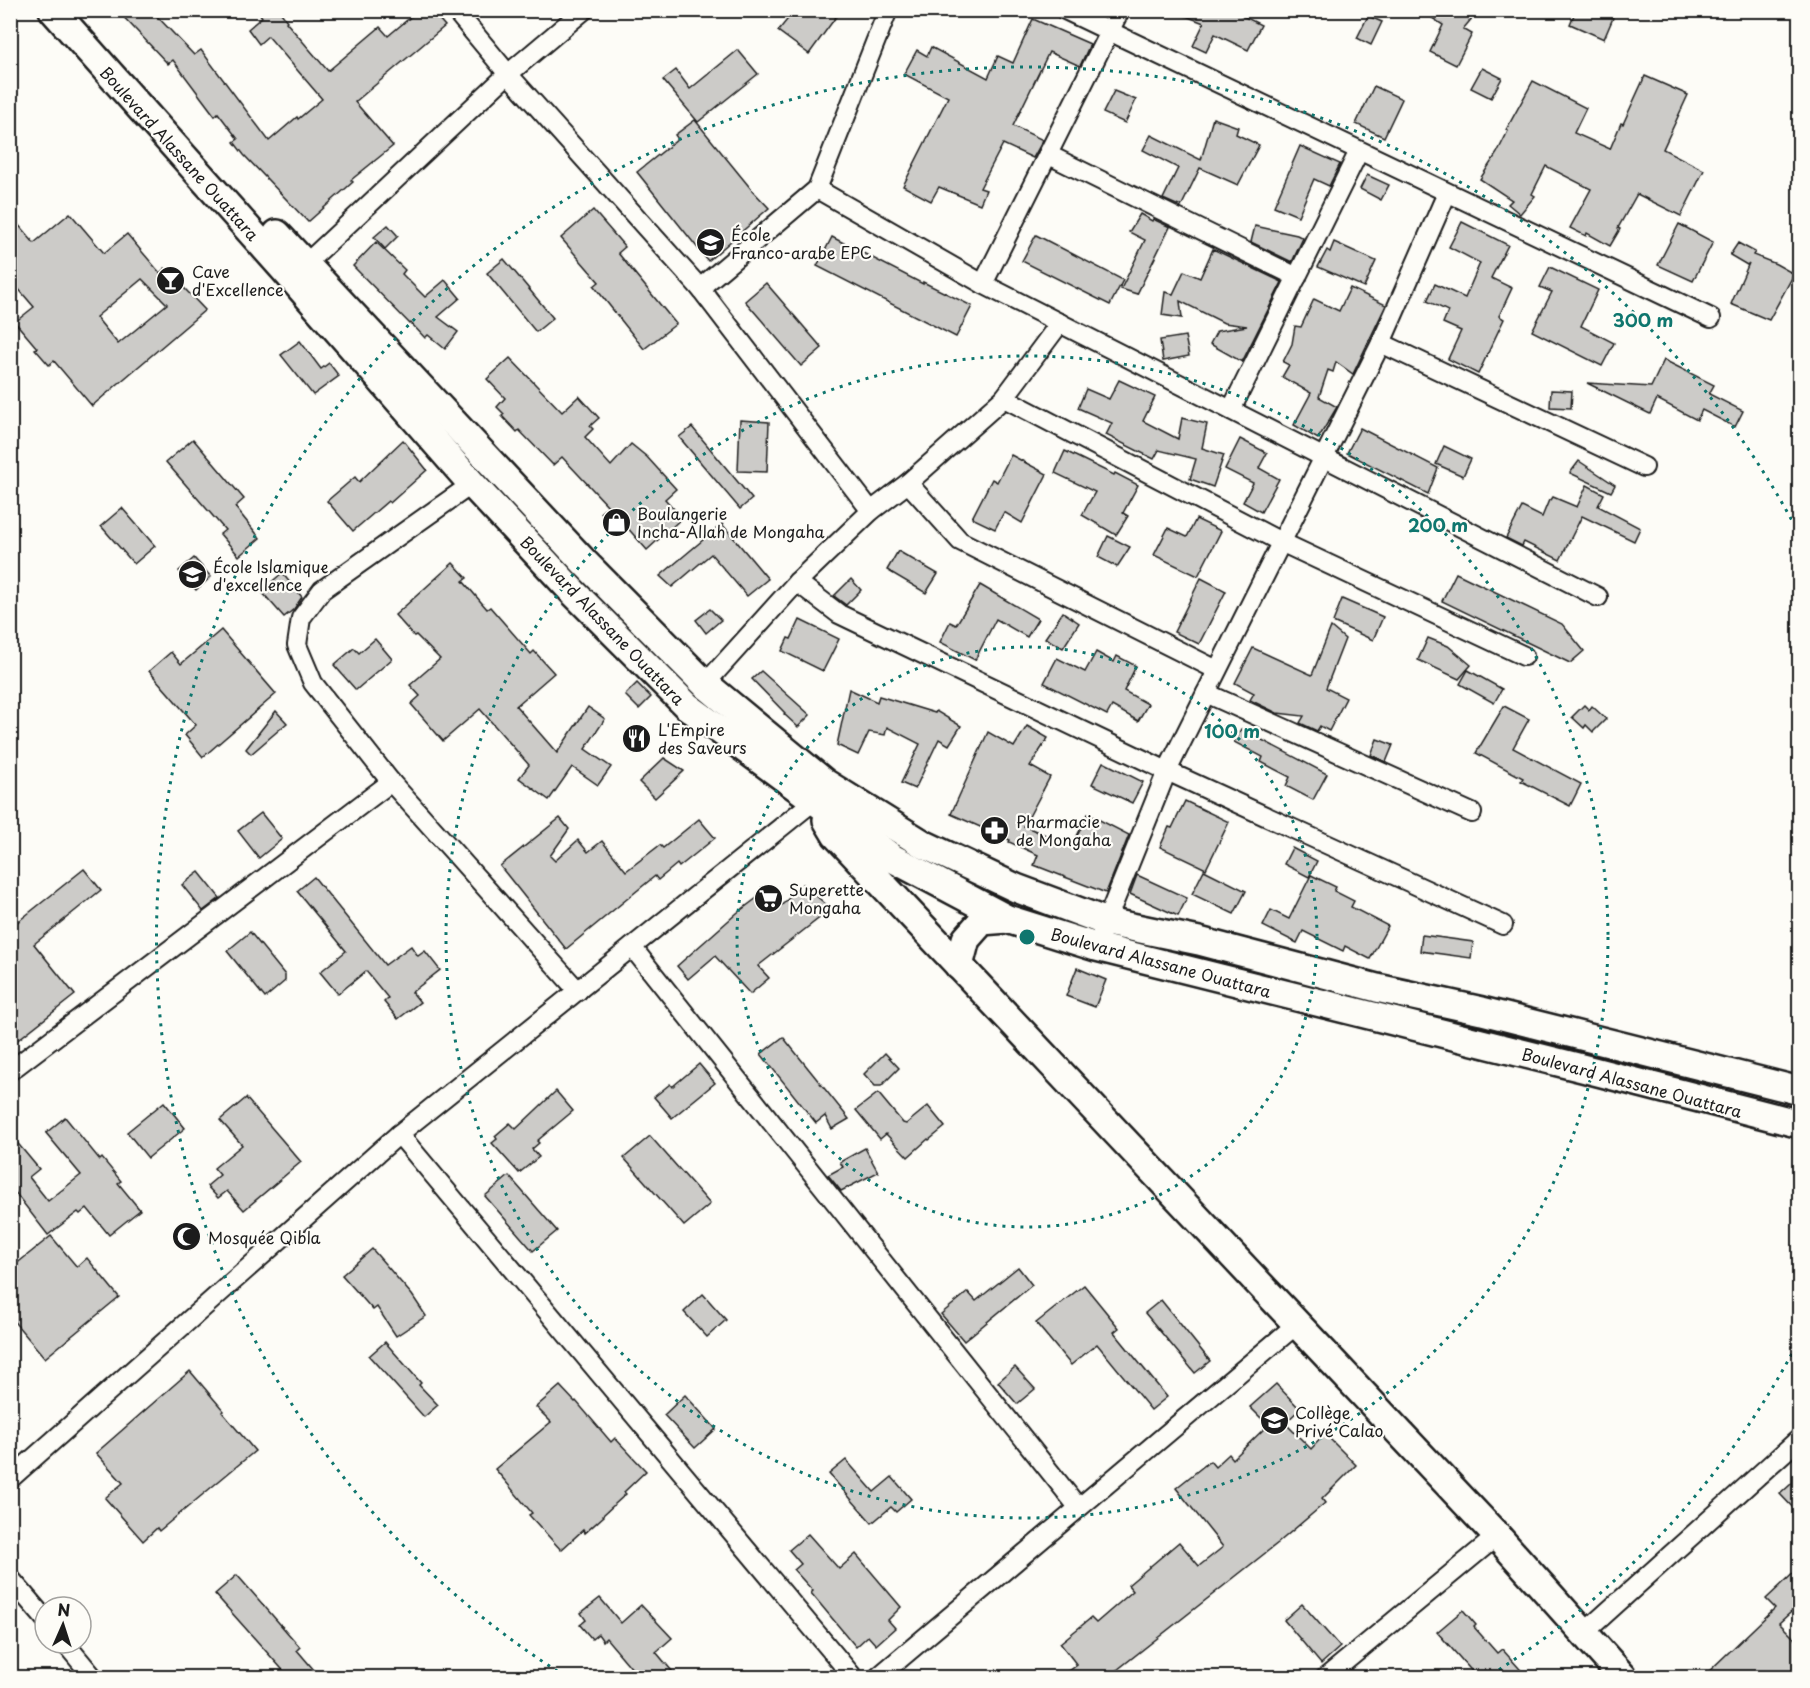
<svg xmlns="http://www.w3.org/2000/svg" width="1810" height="1688" font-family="'Playpen Sans',sans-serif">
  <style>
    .building { fill: #cccbc8; stroke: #1c1c1c; stroke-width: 1.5; fill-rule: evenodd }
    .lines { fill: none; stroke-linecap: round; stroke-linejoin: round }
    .street-casing { stroke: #1c1c1c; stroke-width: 22 }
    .primary-casing { stroke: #1c1c1c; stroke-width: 32 }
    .street { stroke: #fdfcf7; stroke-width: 18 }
    .primary { stroke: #fdfcf7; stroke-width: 27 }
    .ring { fill: none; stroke: #0f766e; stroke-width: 3; stroke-dasharray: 3 6 }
    .labels { text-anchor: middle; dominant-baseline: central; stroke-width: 4.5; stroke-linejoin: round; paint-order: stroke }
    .street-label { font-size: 16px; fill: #1c1c1c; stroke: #fdfcf7 }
    .poi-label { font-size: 16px; fill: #1c1c1c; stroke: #fdfcf7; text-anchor: start }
    .centre { fill: #0f766e; stroke: #fdfcf7; stroke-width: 3 }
    .ring-label { font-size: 18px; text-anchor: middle; font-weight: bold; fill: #0f766e; stroke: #fdfcf7; stroke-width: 4.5; stroke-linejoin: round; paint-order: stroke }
  </style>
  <rect width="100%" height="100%" fill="#fdfcf7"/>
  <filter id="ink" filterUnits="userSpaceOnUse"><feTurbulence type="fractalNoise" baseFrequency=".0167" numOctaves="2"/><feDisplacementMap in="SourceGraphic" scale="12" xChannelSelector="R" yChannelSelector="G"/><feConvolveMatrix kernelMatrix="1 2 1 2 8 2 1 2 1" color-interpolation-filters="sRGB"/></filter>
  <g filter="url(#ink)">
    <!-- building -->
    <g class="building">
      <path d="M117,10H151L194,55L201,50L269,141L297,117L298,119L322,99L268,36L259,44L248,29L262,17L257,10H279L287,21L286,22L328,71L380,27L388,36L419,10H431L445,26L355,102L393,146L351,180L353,182L308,222L244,155L234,142L238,139L218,113L215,116L173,60L168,64Z"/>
      <path d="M795,10H841L809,54L778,31Z"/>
      <path d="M1175,10H1231L1261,25L1248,50L1215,34L1206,52L1193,46L1204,23L1175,12Z"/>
      <path d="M1420,10H1479L1463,29L1472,34L1456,65L1430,52L1443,25Z"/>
      <path d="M1576,10H1594L1613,18L1604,39L1570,24Z"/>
      <path d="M1368,16L1382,22L1371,45L1357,38Z"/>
      <path d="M1033,19L1090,44L1080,66L1049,52L1013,126L1043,140L1033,158L1003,144L980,188L986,190L980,204L939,187L931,201L903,186L948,97L904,74L917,50L927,56L931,47L988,78L998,56L1013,63Z"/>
      <path d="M738,50L758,74L698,122L663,80L676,70L690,89Z"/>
      <path d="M1482,68L1502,78L1491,98L1471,88Z"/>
      <path d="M1645,76L1688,95L1663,149L1704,170L1681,216L1637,194L1618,228L1620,229L1610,246L1587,233L1586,236L1570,228L1591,189L1546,166L1532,194L1535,196L1520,214L1508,204L1512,200L1480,179L1497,153L1508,131L1506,130L1533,81L1586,108L1574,133L1610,149L1621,123L1623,124Z"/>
      <path d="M1374,86L1402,99L1384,137L1356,124Z"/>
      <path d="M1114,91L1136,100L1125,123L1103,113Z"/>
      <path d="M1213,118L1238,127L1236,134L1259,145L1238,185L1200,168L1181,207L1163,199L1178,168L1143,150L1151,135L1201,160Z"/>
      <path d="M695,120L752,190L769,208L708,261L637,172L678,139L675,135Z"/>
      <path d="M1300,146L1340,164L1329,186L1314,179L1298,216L1274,206Z"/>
      <path d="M1367,175L1389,185L1381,200L1360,189Z"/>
      <path d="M593,210L625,247L618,253L676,324L644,349L594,286L599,282L561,238Z"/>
      <path d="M70,213L104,253L127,234L160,273L165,268L205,310L92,406L54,361L49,365L35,349L37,348L15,322L34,307L10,279V215L34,243ZM142,279L167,304L118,344L96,317Z"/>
      <path d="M1140,214L1152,221L1153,219L1170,227L1137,294L1121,289L1145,240L1129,232Z"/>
      <path d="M1462,222L1508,245L1491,278L1512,288L1499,316L1504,319L1478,374L1448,359L1461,331L1443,323L1448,311L1427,301L1435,284L1465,298L1480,263L1449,247Z"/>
      <path d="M1679,224L1713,242L1693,281L1658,265Z"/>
      <path d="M388,225L398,236L385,249L374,237Z"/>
      <path d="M1255,226L1297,235L1303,238L1292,262L1251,242Z"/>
      <path d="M1036,235L1123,280L1110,305L1022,261Z"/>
      <path d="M832,237L923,284V282L972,306L956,337L817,266Z"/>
      <path d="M376,242L405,270L402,274L425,297L445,280L460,298L438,317L458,332L445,349L428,335L425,338L411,323L410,324L353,266Z"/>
      <path d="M1334,242L1376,261L1364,287L1318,267L1327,250L1330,252Z"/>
      <path d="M1738,243L1755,252L1753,255L1776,264L1794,274L1769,320L1731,304L1749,263L1747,265L1730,255Z"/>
      <path d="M1213,249L1282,282L1242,362L1210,344L1217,331L1247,326L1224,323L1180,301L1182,318L1162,315L1165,292L1173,294L1184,271L1200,278Z"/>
      <path d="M504,259L553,318L536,332L487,273Z"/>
      <path d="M1550,267L1598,290L1581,326L1614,343L1602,366L1532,331L1552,292L1540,287Z"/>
      <path d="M766,283L822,348L801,366L745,301Z"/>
      <path d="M1350,288L1386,305L1353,374L1336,362L1333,372L1328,370L1319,397L1337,407L1318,439L1294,425L1311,393L1282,377L1289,365L1283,362L1292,344L1295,326L1301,327L1314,299L1339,311Z"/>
      <path d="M1185,336L1189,356L1163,361L1160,340Z"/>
      <path d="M300,341L321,369L329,363L339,376L313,395L281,355Z"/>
      <path d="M510,358L562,412L579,396L599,418L590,426L593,429L585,437L611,466L631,444L647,457L676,489L665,499L682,518L647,550L625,525L618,530L601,512L608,506L562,457L553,465L519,430L517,432L502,416L504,414L497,407L505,398L487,379Z"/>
      <path d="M1664,360L1714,385L1709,394L1743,411L1735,427L1702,410L1697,420L1657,399L1650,414L1587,383L1651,387Z"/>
      <path d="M1119,380L1155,397L1143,421L1178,439L1182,418L1207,424L1202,448L1224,455L1213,487L1190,479L1196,459L1159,450L1154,459L1106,435L1112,423L1078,408L1086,389L1109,399Z"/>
      <path d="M1551,390L1572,391L1571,408L1550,407Z"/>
      <path d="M740,420L769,422L767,472L738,471Z"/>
      <path d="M692,427L752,499L740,509L679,437Z"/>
      <path d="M1360,428L1438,468L1428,494L1347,453Z"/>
      <path d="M193,439L244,499L235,507L260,538L239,556L220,534L225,530L166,462Z"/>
      <path d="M1240,439L1267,453L1259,468L1279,479L1261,512L1243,502L1253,483L1225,469Z"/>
      <path d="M403,440L427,470L390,503L388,501L353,531L327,501L355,477L359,482Z"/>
      <path d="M1444,446L1471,459L1463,476L1436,464Z"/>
      <path d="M1065,451L1114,475L1115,473L1138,485L1123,513L1128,516L1116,535L1082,515L1095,492L1055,473Z"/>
      <path d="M1011,455L1047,474L1022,523L1004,512L995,529L972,518L992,479L997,482Z"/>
      <path d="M1579,461L1615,485L1611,492L1570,473Z"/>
      <path d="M1587,485L1604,494L1598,506L1640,528L1634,541L1582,516L1560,560L1524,542L1522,546L1506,538L1522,507L1542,517L1549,500H1551L1553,497L1577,507Z"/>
      <path d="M122,508L155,546L134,564L101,526Z"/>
      <path d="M1196,519L1221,531L1198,576L1154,555L1168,528L1187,537Z"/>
      <path d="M722,524L768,579L747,596L711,554L672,587L660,576Z"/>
      <path d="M1108,536L1130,547L1117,567L1098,557Z"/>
      <path d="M898,551L938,574L926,593L887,570Z"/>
      <path d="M194,558L211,577L196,590L179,571Z"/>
      <path d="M453,563L467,578L463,581L487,609L490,607L531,654L534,651L554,673L516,706L557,753L588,707L605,719L585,749L611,767L598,785L572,767L549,800L519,778L529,765L480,709L443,741L411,704L420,696L410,685L440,659L416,635L414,636L395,615Z"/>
      <path d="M282,573L302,597L294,609L284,617L261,591Z"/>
      <path d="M1456,573L1562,624L1584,651L1570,663L1442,601Z"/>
      <path d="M1201,578L1226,591L1199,644L1174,632Z"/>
      <path d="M851,579L861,590L846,605L834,596Z"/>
      <path d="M980,585L1038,619L1027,637L996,619L975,660L940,642L950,622L956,625Z"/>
      <path d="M1342,599L1383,617L1373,640L1333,622Z"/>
      <path d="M710,609L721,620L706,633L696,620Z"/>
      <path d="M1063,612L1079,623L1063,648L1045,638Z"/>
      <path d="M800,620L839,639L823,671L782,651L788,638L791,639Z"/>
      <path d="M1331,627L1345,639L1326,688L1346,698L1329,731L1320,726L1317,731L1300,723L1304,716L1277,713L1250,700L1254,693L1235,683L1253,648L1312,675Z"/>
      <path d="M221,630L276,694L203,757L185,735L196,725L149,671L171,652L181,664Z"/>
      <path d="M1428,638L1448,646L1471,665L1459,679L1418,660Z"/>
      <path d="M375,639L392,659L356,690L334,665L354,648L359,653Z"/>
      <path d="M1096,652L1114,662L1117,656L1136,666L1124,691L1148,704L1138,721L1112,706L1107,715L1044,683L1057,658L1085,672Z"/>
      <path d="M1468,670L1502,689L1494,703L1460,684Z"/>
      <path d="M761,671L810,715L798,727L784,714L785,713L752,679Z"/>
      <path d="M637,683L651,697L639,709L625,695Z"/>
      <path d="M849,689L877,702L879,696L935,713L936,711L961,726L949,745L939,739L915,789L901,783L920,744L887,727L885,735L869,732L858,755L837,745Z"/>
      <path d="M1584,705L1589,710L1592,706L1606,719L1593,732L1586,725L1584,728L1572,717Z"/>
      <path d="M1504,706L1529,719L1513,748L1581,784L1570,806L1521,781L1523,778L1476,753Z"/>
      <path d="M276,711L287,723L251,754L246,749Z"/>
      <path d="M1027,726L1048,738L1030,766L1050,777L1024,826L1072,846L1088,814L1129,835L1106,893L1034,865L1038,855L1009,842L1010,840L951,814L988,732L1014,747Z"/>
      <path d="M1241,729L1327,774L1313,800L1286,786L1290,777L1261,762L1263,757L1234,742Z"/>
      <path d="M1377,739L1393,745L1386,762L1371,755Z"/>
      <path d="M664,758L684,771L655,798L639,782Z"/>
      <path d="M1103,762L1143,782L1132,803L1092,784Z"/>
      <path d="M1185,801L1229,822L1206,869L1160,847L1169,827L1172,828Z"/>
      <path d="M261,813L282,839L259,858L238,831Z"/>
      <path d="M560,818L569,829L550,856L555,861L578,840L588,852L602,841L626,871L660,845L663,848L699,819L715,838L679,867L677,864L658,880L655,876L566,949L500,866Z"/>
      <path d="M1292,848L1317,861L1309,877L1284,864Z"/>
      <path d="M84,869L101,890L34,944L75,995L10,1046V928Z"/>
      <path d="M1204,870L1246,891L1234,914L1192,894Z"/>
      <path d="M199,872L220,898L203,911L182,885Z"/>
      <path d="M1137,875L1187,898L1178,916L1130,894Z"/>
      <path d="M1311,875L1336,887L1334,891L1354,901L1351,907L1388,926L1370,959L1345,946L1343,951L1303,931L1297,943L1263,926L1271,910L1289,919Z"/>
      <path d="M314,877L385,965L411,946L418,956L425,951L440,970L412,992L420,1002L398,1019L384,1002L388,998L366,971L338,994L320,972L346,951L297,891Z"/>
      <path d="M803,884L831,909L758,966L769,978L750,994L715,956L688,979L677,966L737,913L769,889L782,905Z"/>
      <path d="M250,932L285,975V981L265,998L227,951Z"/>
      <path d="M1422,935L1473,942L1471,958L1420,951Z"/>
      <path d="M1077,968L1106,980L1095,1007L1066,996Z"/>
      <path d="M783,1037L849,1119L832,1129L825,1116L816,1123L761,1054Z"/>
      <path d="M885,1053L899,1068L881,1086H875L864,1074Z"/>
      <path d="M699,1064L715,1083L672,1118L654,1097L670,1084L672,1087Z"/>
      <path d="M556,1091L573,1111L537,1141L539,1143L532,1149L539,1157L519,1173L492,1143L497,1139L495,1136L510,1123L516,1129Z"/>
      <path d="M878,1093L903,1123L906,1124L928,1106L945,1127L929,1140L928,1139L908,1157L886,1134L880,1139L856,1110Z"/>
      <path d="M246,1098L301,1162L244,1210L227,1191L218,1198L207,1186L220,1175L214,1168L242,1145L220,1120Z"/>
      <path d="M164,1102L185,1128L148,1158L127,1132Z"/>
      <path d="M65,1117L100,1160L102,1158L121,1181L118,1183L140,1210L109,1235L87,1208L80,1214L78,1212L48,1235L10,1186V1134L39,1169L29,1177L48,1201L81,1175L46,1133Z"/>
      <path d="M650,1136L710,1204L684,1226L624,1158Z"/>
      <path d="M865,1148L878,1172L841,1191L828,1175L843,1167L840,1162Z"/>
      <path d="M509,1176L557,1231L533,1251L485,1196Z"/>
      <path d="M51,1236L77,1267L87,1258L119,1297L45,1358L10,1317V1269Z"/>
      <path d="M372,1249L412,1295L426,1316L396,1336L377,1307L373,1310L342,1275Z"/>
      <path d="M1018,1267L1032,1285L964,1341L941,1314L968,1292L976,1301Z"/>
      <path d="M1084,1285L1119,1328L1114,1332L1167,1397L1151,1410L1097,1344L1071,1365L1036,1323Z"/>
      <path d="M703,1294L726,1320L707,1337L684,1312Z"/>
      <path d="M1161,1300L1210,1361L1195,1373L1145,1313Z"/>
      <path d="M385,1342L421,1383L419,1385L438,1405L424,1417L369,1356Z"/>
      <path d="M1015,1367L1035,1389L1017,1404L998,1382Z"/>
      <path d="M190,1371L224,1411L222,1412L255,1451L159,1531L157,1528L143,1541L105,1498L123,1483L96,1453Z"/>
      <path d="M1276,1384L1300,1409L1285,1423L1311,1449L1325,1434L1356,1465L1322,1499L1325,1503L1278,1543L1108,1677H1061L1077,1665L1060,1643L1091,1618L1096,1623L1133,1591L1128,1585L1179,1542L1199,1566L1223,1547L1176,1488L1210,1461L1215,1467L1229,1454L1233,1459L1268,1425L1250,1407Z"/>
      <path d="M560,1386L575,1402L576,1401L611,1442L615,1438L646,1471L624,1492L626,1494L603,1515L604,1516L585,1533L583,1530L561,1550L529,1515L532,1513L495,1469L551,1422L536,1407Z"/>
      <path d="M685,1395L716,1429L695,1448L664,1415Z"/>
      <path d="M846,1460L874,1492L892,1477L911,1499L896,1512L891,1507L872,1523L829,1474Z"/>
      <path d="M1800,1476V1515L1780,1494Z"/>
      <path d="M808,1534L839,1569L856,1554L901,1607L888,1620L895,1628L876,1645L868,1636L856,1647L811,1593L813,1591L794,1570L801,1564L789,1550Z"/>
      <path d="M1800,1567V1599L1798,1600L1800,1604L1779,1623L1800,1644V1677H1703L1775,1608L1766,1599Z"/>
      <path d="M237,1575L300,1647L297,1650L320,1677H289L215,1594Z"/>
      <path d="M600,1598L621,1623L641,1605L672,1638L656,1652L677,1677H639L606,1638L603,1641L598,1634L592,1639L580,1625L586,1620L581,1613Z"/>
      <path d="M1302,1604L1340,1647L1321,1664L1284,1620Z"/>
      <path d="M1463,1610L1476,1625L1474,1627L1497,1653L1502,1649L1527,1677H1477L1437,1632Z"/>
    </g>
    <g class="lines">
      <defs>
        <g id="street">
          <path d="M455,10L508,74L700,288L871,511"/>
          <path d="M1065,10L1711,318"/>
          <path d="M1049,155L1297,277"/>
          <path d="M817,189L983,284L1598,597"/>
          <path d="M297,272L508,74L584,10"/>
          <path d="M983,284L1120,10"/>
          <path d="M700,288L817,189L888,10"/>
          <path d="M1381,343L1644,467"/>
          <path d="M1004,398L1281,542L1524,656"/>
          <path d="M1231,410L1359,151"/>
          <path d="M908,483L960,541L1217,670"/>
          <path d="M472,484L322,590L301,618L297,645L313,683L391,782L578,991"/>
          <path d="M797,582L839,614L1167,771L1503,925"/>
          <path d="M705,684L797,582L871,511L908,483L1004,398L1060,323"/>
          <path d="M1206,693L1472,813"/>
          <path d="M1102,932L1167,771L1381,343L1447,193"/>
          <path d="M632,947L1078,1507"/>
          <path d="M10,1071L391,782"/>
          <path d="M399,1134L854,1678"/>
          <path d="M10,1479L399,1134L815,800"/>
          <path d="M10,1578L45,1619"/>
          <path d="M1584,1633L1800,1438"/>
          <path d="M65,1643L94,1678"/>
          <path d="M877,1678L1297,1324"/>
          <path d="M1325,1678L1497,1536"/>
        </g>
        <g id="primary">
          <path d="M53,10L291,277L472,484L574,593L687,706L894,859L1007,919L1096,947L1582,1068L1800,1124"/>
          <path d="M277,234L585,563L705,684L825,783L923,844L1016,888L1107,922L1199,941L1377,988L1482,1011L1800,1091"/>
          <path d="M827,820L836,835L1497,1536L1624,1678"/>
          <path d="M959,966L966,939L982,921L1007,919"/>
        </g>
      </defs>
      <!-- street casing -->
      <use href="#street" class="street-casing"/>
      <!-- primary casing -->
      <use href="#primary" class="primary-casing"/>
      <!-- street -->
      <use href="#street" class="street"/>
      <!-- primary -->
      <use href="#primary" class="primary"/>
    </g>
  </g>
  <!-- distance rings -->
  <g class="ring">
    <circle cx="1027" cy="937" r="290"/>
    <circle cx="1027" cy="937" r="581"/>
    <path d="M1796 1346A871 871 0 0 1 1489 1676M565 1676A871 871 0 1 1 1796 528"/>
  </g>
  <!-- icons -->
  <defs>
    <symbol id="school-disc" viewBox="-11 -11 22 22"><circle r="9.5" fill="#1c1c1c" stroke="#fdfcf7"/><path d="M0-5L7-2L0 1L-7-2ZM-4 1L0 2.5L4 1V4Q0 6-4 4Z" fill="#fff"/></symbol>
    <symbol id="bar-disc" viewBox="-11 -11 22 22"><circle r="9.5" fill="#1c1c1c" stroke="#fdfcf7"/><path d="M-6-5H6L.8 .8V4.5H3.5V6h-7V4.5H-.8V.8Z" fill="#fff"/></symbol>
    <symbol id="shop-disc" viewBox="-11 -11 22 22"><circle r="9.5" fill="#1c1c1c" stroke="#fdfcf7"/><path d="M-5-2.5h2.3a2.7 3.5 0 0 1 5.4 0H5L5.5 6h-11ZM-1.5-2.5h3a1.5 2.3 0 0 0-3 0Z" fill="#fff"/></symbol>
    <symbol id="restaurant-disc" viewBox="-11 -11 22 22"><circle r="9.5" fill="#1c1c1c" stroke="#fdfcf7"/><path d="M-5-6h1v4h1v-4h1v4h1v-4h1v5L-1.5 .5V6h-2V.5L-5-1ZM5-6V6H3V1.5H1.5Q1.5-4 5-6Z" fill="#fff"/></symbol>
    <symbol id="pharmacy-disc" viewBox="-11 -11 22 22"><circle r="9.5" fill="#1c1c1c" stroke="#fdfcf7"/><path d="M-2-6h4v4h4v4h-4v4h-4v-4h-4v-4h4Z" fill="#fff"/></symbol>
    <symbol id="supermarket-disc" viewBox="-11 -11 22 22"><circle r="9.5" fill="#1c1c1c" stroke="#fdfcf7"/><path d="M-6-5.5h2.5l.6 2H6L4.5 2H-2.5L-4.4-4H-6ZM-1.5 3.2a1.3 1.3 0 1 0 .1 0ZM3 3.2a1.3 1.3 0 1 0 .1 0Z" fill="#fff"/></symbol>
    <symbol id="mosque-disc" viewBox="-11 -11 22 22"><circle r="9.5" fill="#1c1c1c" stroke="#fdfcf7"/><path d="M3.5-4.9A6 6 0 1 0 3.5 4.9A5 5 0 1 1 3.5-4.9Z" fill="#fff"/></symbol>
  </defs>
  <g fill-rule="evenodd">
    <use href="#school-disc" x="694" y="226" width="33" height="33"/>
    <use href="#bar-disc" x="154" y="264" width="33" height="33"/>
    <use href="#shop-disc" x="600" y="506" width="33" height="33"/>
    <use href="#school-disc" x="176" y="558" width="33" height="33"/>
    <use href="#restaurant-disc" x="620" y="722" width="33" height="33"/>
    <use href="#pharmacy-disc" x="978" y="814" width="33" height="33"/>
    <use href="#supermarket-disc" x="752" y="882" width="33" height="33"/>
    <use href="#mosque-disc" x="170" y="1220" width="33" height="33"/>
    <use href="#school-disc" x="1258" y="1404" width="33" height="33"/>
  </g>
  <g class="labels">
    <!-- street labels -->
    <g class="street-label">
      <text transform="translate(180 153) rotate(48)">Boulevard Alassane Ouattara</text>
      <text transform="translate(603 620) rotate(46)">Boulevard Alassane Ouattara</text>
      <text transform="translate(1161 962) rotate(15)">Boulevard Alassane Ouattara</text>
      <text transform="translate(1632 1082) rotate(15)">Boulevard Alassane Ouattara</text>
    </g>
    <!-- poi labels -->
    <g class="poi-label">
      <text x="731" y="234">École<tspan x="731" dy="18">Franco-arabe EPC</tspan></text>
      <text x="192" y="271">Cave<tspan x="192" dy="18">d'Excellence</tspan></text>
      <text x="637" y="513">Boulangerie<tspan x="637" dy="18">Incha-Allah de Mongaha</tspan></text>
      <text x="213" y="566">École Islamique<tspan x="213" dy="18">d'excellence</tspan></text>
      <text x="658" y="729">L'Empire<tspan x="658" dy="18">des Saveurs</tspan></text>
      <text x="1016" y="821">Pharmacie<tspan x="1016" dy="18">de Mongaha</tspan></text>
      <text x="789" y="889">Superette<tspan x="789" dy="18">Mongaha</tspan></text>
      <text x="208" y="1237">Mosquée Qibla</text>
      <text x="1295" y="1412">Collège<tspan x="1295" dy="18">Privé Calao</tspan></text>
    </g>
  </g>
  <circle cx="1027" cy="937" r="9" class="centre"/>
  <g class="ring-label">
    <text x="1643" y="327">300 m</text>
    <text x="1438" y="532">200 m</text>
    <text x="1232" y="738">100 m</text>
  </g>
  <!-- margin -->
  <rect width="1810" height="1688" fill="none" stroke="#fdfcf7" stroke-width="36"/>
  <rect x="18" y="18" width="1774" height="1652" fill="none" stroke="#1c1c1c" stroke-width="2" filter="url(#ink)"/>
  <!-- north arrow -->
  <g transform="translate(63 1625) rotate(3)"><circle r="28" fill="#fdfcf7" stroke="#a3a29f" stroke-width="1.5"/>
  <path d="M0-4.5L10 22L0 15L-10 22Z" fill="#1c1c1c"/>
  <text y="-9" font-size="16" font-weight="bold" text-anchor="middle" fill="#1c1c1c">N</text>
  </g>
</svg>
